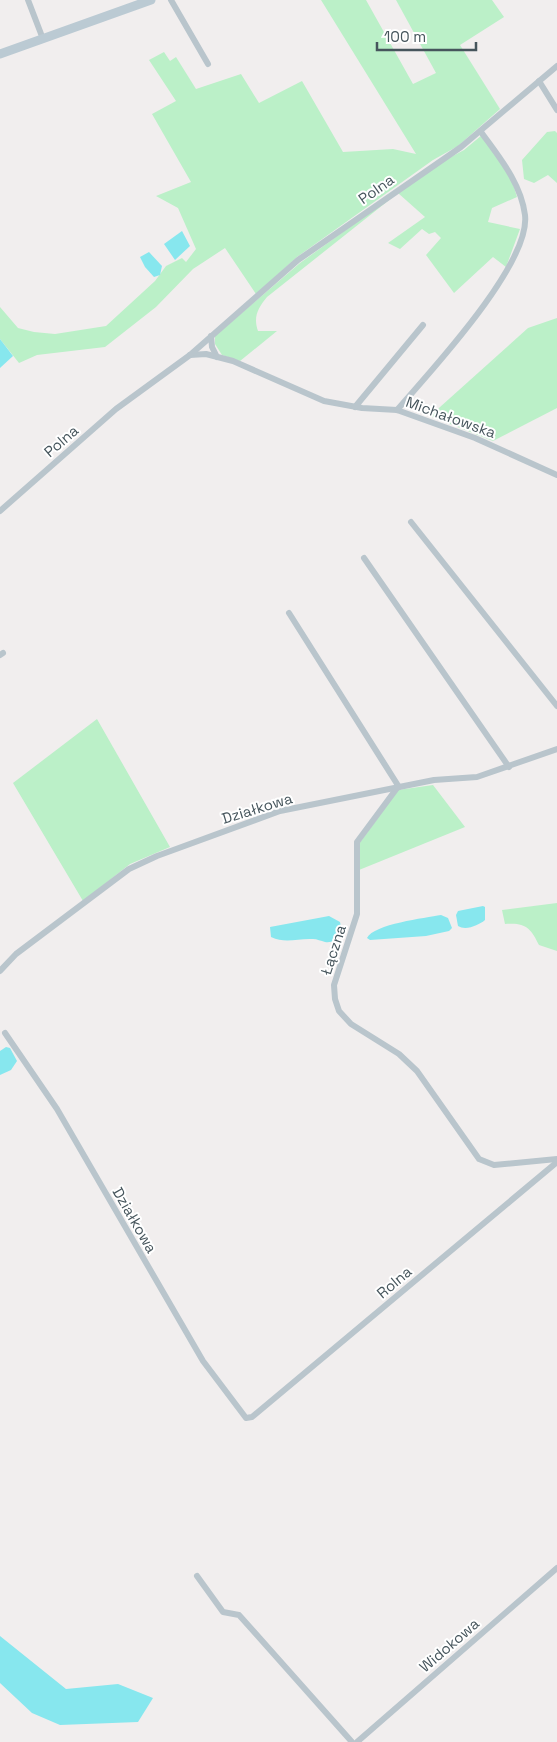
<svg xmlns="http://www.w3.org/2000/svg" width="557" height="1742" font-family="'Space Grotesk',sans-serif">
  <style>
    .green { fill: #bbf0c8 }
    .water { fill: #87e7ee }
    .lines { fill: none; stroke-linecap: round; stroke-linejoin: round }
    .street { stroke: #b9c5cc; stroke-width: 6 }
    .secondary { stroke: #bbcad3; stroke-width: 9 }
    .labels { text-anchor: middle; dominant-baseline: central; stroke-width: 4; stroke-linejoin: round; paint-order: stroke }
    .street-label { font-size: 15px; fill: #46555c; stroke: #fff }
  </style>
  <rect width="100%" height="100%" fill="#f1eeee"/>
  <!-- green -->
  <g class="green">
    <path d="M321,0H366L413,84L436,73L396,0H492L504,17L460,45L500,109L458,146L433,160L297,257L256,294L225,248L193,269L156,307L105,347L37,355L19,363L0,339V307L18,328L34,332L55,334L106,326L155,281L166,266L182,258L186,262L196,249L178,208L156,196L191,182L152,114L176,101L149,60L164,52L170,61L176,57L196,89L241,74L259,103L302,81L343,152L393,149L416,154Z"/>
    <path d="M555,131L557,133V183L548,175L534,183L524,179L522,160L547,132Z"/>
    <path d="M482,135L510,174L517,197L492,208L488,222L520,229L506,267L493,257L454,293L426,255L441,238L435,232L429,234L422,229L400,249L388,243L425,217L398,193L267,297C258,308 253,317 258,331H277L240,361L222,355L215,344V336L300,263L436,165L464,150Z"/>
    <path d="M557,318V408L493,441L430,416L528,328Z"/>
    <path d="M97,719L170,847L130,864L83,901L13,783Z"/>
    <path d="M433,785L465,827L359,870V844L398,790Z"/>
    <path d="M557,903V951L539,945C531,928 525,922 505,924L502,910Z"/>
  </g>
  <!-- water -->
  <g class="water">
    <path d="M182,231L190,246L175,260L164,244Z"/>
    <path d="M149,252L162,266L160,275L154,277L145,267L140,257Z"/>
    <path d="M0,339L13,356L0,368Z"/>
    <path d="M483,906L485,907V920C479,925 466,931 458,926L456,915L458,911Z"/>
    <path d="M441,915L448,918L452,928L449,931L426,936L370,940L367,938C374,924 425,918 441,915Z"/>
    <path d="M329,916L340,922C343,932 337,944 325,942C321,941 317,939 313,939C298,938 286,944 271,937L270,927Z"/>
    <path d="M6,1047L10,1048L17,1061L11,1070L0,1075V1051Z"/>
    <path d="M0,1636L66,1689L118,1684L153,1698L138,1722L60,1725L32,1713L0,1683Z"/>
  </g>
  <g class="lines">
    <!-- street -->
    <g class="street">
      <path d="M28,0L43,39"/>
      <path d="M171,0L208,64"/>
      <path d="M539,81L557,110"/>
      <path d="M211,336L212,347L217,357"/>
      <path d="M190,355L206,354L233,361L324,401L362,408L397,410L475,438L557,475"/>
      <path d="M355,407L423,325"/>
      <path d="M397,410C429,373 531,264 525,215C521,183 499,157 481,132"/>
      <path d="M0,511L116,409L190,355L298,260L461,147L557,66"/>
      <path d="M411,522L557,706"/>
      <path d="M364,558L509,767"/>
      <path d="M289,613L399,787"/>
      <path d="M0,655L3,653"/>
      <path d="M397,788L357,842V914L334,985L335,999L339,1011L351,1024L399,1054L417,1071L479,1159L494,1165L557,1159"/>
      <path d="M0,971L16,954L129,869L157,856L280,811L434,780L477,777L557,749"/>
      <path d="M5,1033L57,1109L203,1361L246,1418L252,1417L557,1162"/>
      <path d="M197,1576L223,1612L239,1615L352,1742"/>
      <path d="M357,1742L557,1568"/>
    </g>
    <!-- secondary -->
    <path class="secondary" d="M0,54L151,0"/>
  </g>
  <g class="labels">
    <!-- street labels -->
    <g class="street-label">
      <text transform="translate(376 189) rotate(-35)">Polna</text>
      <text transform="translate(451 417) rotate(20)">Michałowska</text>
      <text transform="translate(61 441) rotate(-41)">Polna</text>
      <text transform="translate(257 808) rotate(-17)">Działkowa</text>
      <text transform="translate(333 950) rotate(-72)">Łączna</text>
      <text transform="translate(135 1220) rotate(60)">Działkowa</text>
      <text transform="translate(394 1282) rotate(-40)">Rolna</text>
      <text transform="translate(449 1645) rotate(-41)">Widokowa</text>
    </g>
  </g>
  <!-- scale -->
  <path d="M377 42v8h99v-8" fill="none" stroke="#46555c" stroke-width="2.5"/>
  <text x="384" y="42" font-size="15" fill="#46555c" stroke="#ffffff" stroke-width="4" paint-order="stroke">100 m</text>
</svg>
